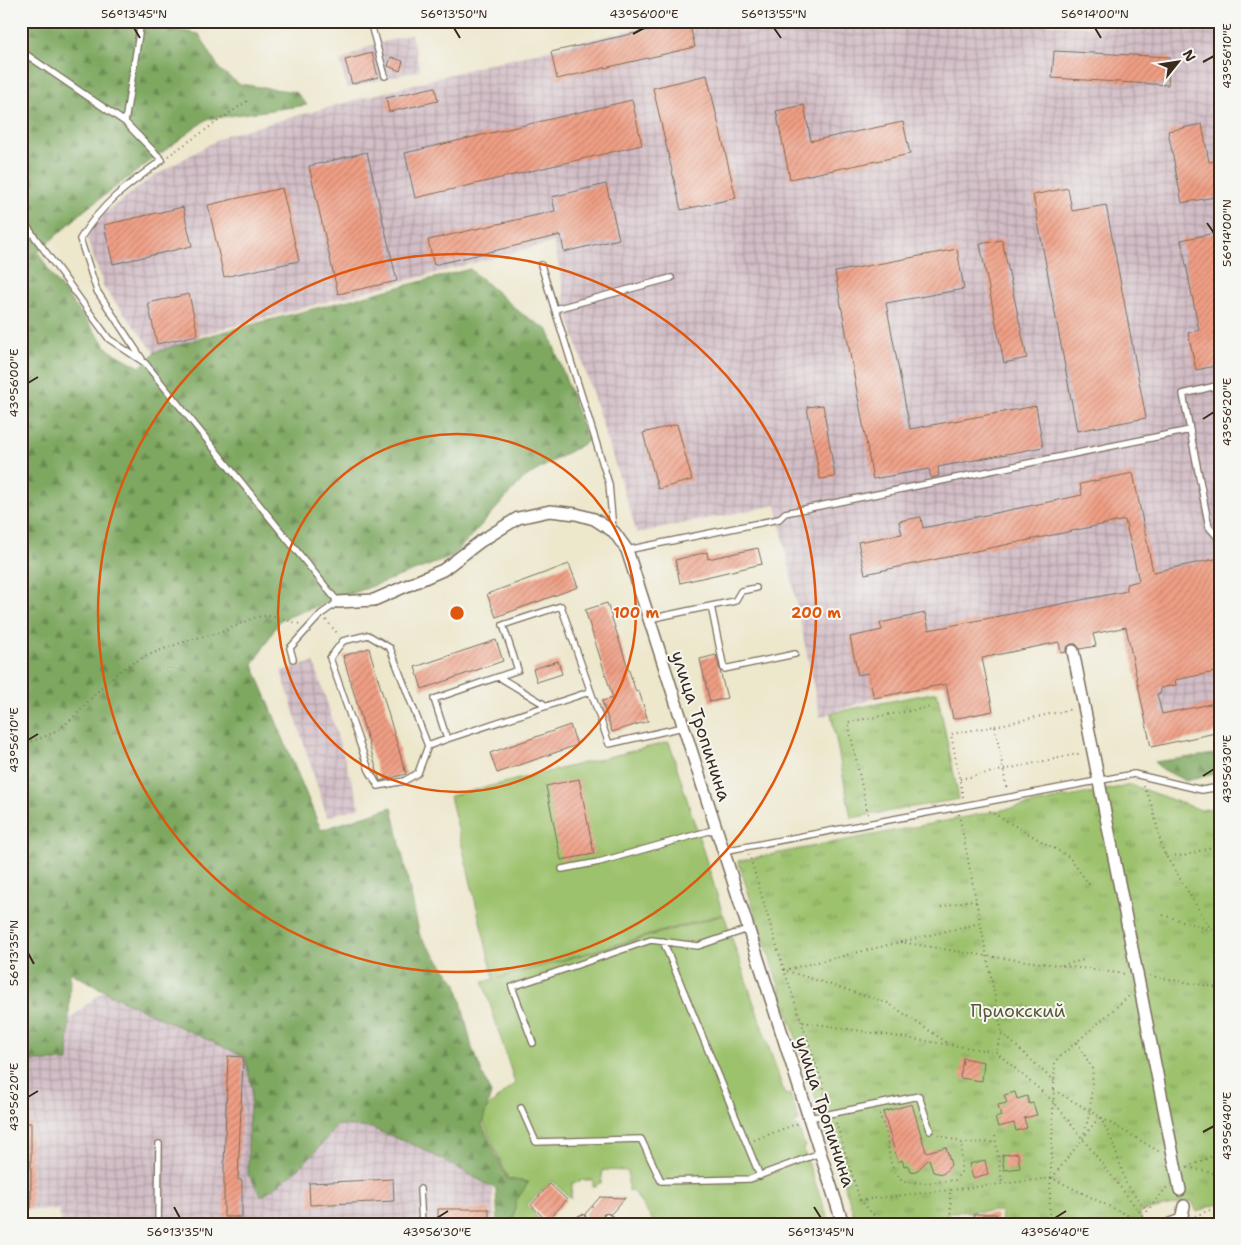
<svg xmlns="http://www.w3.org/2000/svg" width="1241" height="1245" viewBox="0 0 1241 1245" font-family="'Shantell Sans',sans-serif">
  <style>
    .industrial { fill: url(#industrial-grid) }
    .green { fill: #9dc26d; stroke: #6c7646 }
    .forest { fill: url(#forest-firs); stroke: #5c693f }
    .park { fill: url(#park-tufts); stroke: #6c7646 }
    .building { fill: url(#building-hatch) }
    .lines { fill: none; stroke-linecap: round; stroke-linejoin: round }
    .lane-casing { stroke: #796c5b; stroke-width: 8 }
    .street-casing { stroke: #796c5b; stroke-width: 14 }
    .path { stroke: #796c5b; stroke-width: 2; stroke-dasharray: 1 4; stroke-linecap: butt }
    .lane { stroke: #fff; stroke-width: 5.5 }
    .street { stroke: #fff; stroke-width: 11 }
    .ticks { fill: none; stroke: #3b2a1e; stroke-width: 2 }
    .ring { fill: none; stroke: #df570d; stroke-width: 2.5 }
    .labels { text-anchor: middle; stroke-width: 4; stroke-linejoin: round; paint-order: stroke }
    .street-label { font-size: 18px; fill: #3b2a1e; stroke: #f6f6f2 }
    .park-label { font-size: 18px; fill: #585836; stroke: #f6f6f2 }
    .centre { fill: #df570d; stroke: #f6f6f2; stroke-width: 2.5 }
    .ring-label { font-size: 15px; text-anchor: middle; font-weight: bold; fill: #df570d; stroke: #f6f6f2; stroke-width: 4; stroke-linejoin: round; paint-order: stroke }
    .neatline { fill: none; stroke: #3b2a1e; stroke-width: 2 }
    .ticks-label { font-size: 12px; text-anchor: middle; fill: #3b2a1e }
  </style>
  <defs>
    <pattern id="industrial-grid" width="8" height="8" patternUnits="userSpaceOnUse" patternTransform="scale(1.25)"><rect width="8" height="8" fill="#d2bdc6"/><path d="M0 4h8M4 0v8" fill="none" stroke="#ac9aa0"/></pattern>
    <pattern id="forest-firs" width="22" height="20" patternUnits="userSpaceOnUse" patternTransform="scale(1.25)"><rect width="22" height="20" fill="#7ea860"/><path d="M5 1l3.5 6h-7zM16 11l3.5 6h-7z" fill="#68894f"/></pattern>
    <pattern id="park-tufts" width="24" height="20" patternUnits="userSpaceOnUse" patternTransform="scale(1.25)"><rect width="24" height="20" fill="#9dc26d"/><path d="M3 7l-1-3M5 7V3M7 7l1-3M15 17l-1-3M17 17v-4M19 17l1-3" fill="none" stroke="#819e59"/></pattern>
    <pattern id="building-hatch" width="6" height="6" patternUnits="userSpaceOnUse" patternTransform="scale(1.25)"><rect width="6" height="6" fill="#f09f85"/><path d="M-1 1l2-2M0 6l6-6M5 7l2-2" fill="none" stroke="#c4826c"/></pattern>
  </defs>
  <rect width="100%" height="100%" fill="#f6f6f2"/>
  <filter id="ink" filterUnits="userSpaceOnUse"><feTurbulence type="fractalNoise" baseFrequency=".02" numOctaves="2"/><feDisplacementMap in="SourceGraphic" scale="10" xChannelSelector="R" yChannelSelector="G"/><feConvolveMatrix kernelMatrix="1 2 1 2 8 2 1 2 1" color-interpolation-filters="sRGB"/></filter>
  <filter id="wash" filterUnits="userSpaceOnUse"><feTurbulence type="fractalNoise" baseFrequency=".0096" numOctaves="4" result="noise"/><feDisplacementMap in="SourceGraphic" scale="20" xChannelSelector="R" yChannelSelector="G"/><feGaussianBlur stdDeviation="1.12" result="paint"/><feColorMatrix in="noise" values="0 0 0 0 0 0 0 0 0 0 0 0 0 0 0 0 0 1.4 0 .05"/><feComposite in="paint" operator="in"/></filter>
  <g filter="url(#wash)">
    <rect width="100%" height="100%" fill="#ede7cc"/>
    <!-- industrial -->
    <path class="industrial" d="M 669,21 L 732,21 L 733,24 L 959,21 L 1103,27 L 1220,29 L 1220,732 L 1151,747 L 1126,627 L 1094,634 L 1096,646 L 1061,653 L 1059,643 L 982,658 L 993,711 L 953,719 L 945,684 L 874,698 L 820,717 L 776,505 L 637,533 L 569,320 L 554,242 L 199,335 L 199,355 L 164,364 L 104,288 L 87,238 L 97,219 L 152,177 L 226,135 L 477,67 Z
      M 411,34 L 420,70 L 347,88 L 340,61 L 370,46 Z
      M 314,662 L 360,807 L 327,817 L 281,671 Z
      M 110,985 L 492,1183 L 494,1224 L 61,1224 L 59,1210 L 21,1210 L 21,1049 L 28,1054 Z"/>
    <!-- green -->
    <path class="green" d="M 669,742 L 723,914 L 499,978 L 724,915 L 785,1095 L 790,1094 L 799,1121 L 794,1123 L 796,1127 L 798,1127 L 805,1147 L 803,1149 L 830,1224 L 655,1224 L 632,1190 L 628,1191 L 628,1171 L 603,1170 L 601,1183 L 597,1184 L 596,1187 L 593,1187 L 593,1180 L 581,1180 L 580,1182 L 572,1183 L 571,1199 L 552,1181 L 527,1205 L 542,1223 L 500,1224 L 509,1181 L 480,1114 L 515,1083 L 483,982 L 494,979 L 450,796 Z"/>
    <!-- forest -->
    <path class="forest" d="M 21,21 L 149,21 L 153,26 L 199,34 L 220,70 L 239,84 L 296,92 L 307,105 L 207,119 L 86,209 L 38,252 L 52,276 L 109,350 L 140,367 L 155,352 L 211,335 L 470,269 L 522,314 L 548,330 L 588,441 L 524,478 L 452,557 L 280,620 L 253,665 L 321,830 L 392,807 L 420,936 L 457,984 L 472,1048 L 491,1094 L 482,1124 L 507,1179 L 529,1182 L 516,1201 L 513,1224 L 498,1224 L 496,1189 L 419,1147 L 371,1128 L 337,1125 C 315,1155 294,1175 262,1196 L 248,1174 L 248,1125 L 252,1089 L 245,1057 L 117,998 L 70,972 L 68,1061 L 21,1061 Z
      M 1215,754 L 1218,773 L 1186,781 L 1162,769 L 1154,762 Z"/>
    <!-- park -->
    <path class="park" d="M 937,692 L 959,799 L 851,818 L 831,713 Z
      M 1131,785 L 1201,810 L 1220,807 L 1220,1203 L 1197,1212 L 1192,1201 L 1140,1212 L 1141,1224 L 1002,1224 L 1001,1211 L 948,1212 L 948,1224 L 857,1224 L 738,861 Z"/>
    <g id="blocks">
      <!-- building -->
      <path class="building" d="M 689,21 L 695,47 L 557,79 L 551,52 Z
        M 1054,51 L 1170,57 L 1168,85 L 1052,78 Z
        M 372,53 L 378,77 L 352,84 L 345,60 Z
        M 391,57 L 403,61 L 400,71 L 388,66 Z
        M 707,75 L 736,198 L 681,210 L 653,88 Z
        M 435,87 L 438,101 L 389,112 L 386,98 Z
        M 632,100 L 642,145 L 415,198 L 405,153 Z
        M 804,105 L 811,141 L 903,122 L 910,154 L 790,179 L 776,111 Z
        M 1202,124 L 1209,162 L 1220,160 L 1220,196 L 1182,203 L 1168,131 Z
        M 367,152 L 397,281 L 338,294 L 309,166 Z
        M 606,184 L 619,239 L 564,252 L 561,235 L 434,265 L 428,240 L 555,211 L 552,197 Z
        M 282,188 L 299,261 L 224,277 L 208,205 Z
        M 1068,188 L 1072,211 L 1106,205 L 1146,418 L 1077,431 L 1033,195 Z
        M 183,207 L 192,246 L 113,264 L 104,225 Z
        M 1220,232 L 1220,365 L 1196,370 L 1188,333 L 1199,330 L 1181,240 Z
        M 1002,240 L 1027,358 L 1004,363 L 980,244 Z
        M 957,249 L 964,289 L 886,303 L 910,429 L 1036,406 L 1043,447 L 938,467 L 939,476 L 931,478 L 929,469 L 873,479 L 835,272 Z
        M 189,294 L 198,335 L 157,344 L 148,303 Z
        M 823,405 L 835,477 L 820,479 L 807,407 Z
        M 677,424 L 692,480 L 658,489 L 643,433 Z
        M 1133,473 L 1153,572 L 1220,558 L 1220,671 L 1175,680 L 1176,685 L 1160,688 L 1161,693 L 1157,694 L 1162,714 L 1220,702 L 1220,732 L 1151,747 L 1126,627 L 1093,634 L 1096,646 L 1080,649 L 1076,644 L 1071,644 L 1066,648 L 1066,652 L 1061,653 L 1059,642 L 982,658 L 993,711 L 953,719 L 946,684 L 874,698 L 868,673 L 858,675 L 850,637 L 882,630 L 880,623 L 925,613 L 929,630 L 1127,591 L 1126,584 L 1139,581 L 1125,520 L 865,574 L 858,542 L 902,534 L 899,521 L 921,517 L 923,528 L 1082,495 L 1080,484 Z
        M 758,548 L 762,564 L 680,583 L 675,560 L 707,552 L 708,559 Z
        M 569,564 L 578,587 L 496,617 L 487,594 Z
        M 607,603 L 636,692 L 639,691 L 648,721 L 612,732 L 602,701 L 613,698 L 585,610 Z
        M 496,640 L 503,661 L 422,689 L 415,667 Z
        M 369,648 L 406,774 L 380,781 L 343,656 Z
        M 716,655 L 727,698 L 710,702 L 700,659 Z
        M 558,661 L 562,674 L 537,682 L 533,669 Z
        M 570,725 L 577,745 L 497,773 L 490,753 Z
        M 579,779 L 594,854 L 561,860 L 546,786 Z
        M 228,1056 L 243,1057 L 238,1180 L 242,1180 L 242,1217 L 224,1217 L 224,1165 Z
        M 963,1058 L 984,1062 L 982,1081 L 960,1078 Z
        M 1015,1092 L 1017,1099 L 1027,1096 L 1029,1104 L 1033,1103 L 1037,1115 L 1024,1118 L 1027,1128 L 1016,1131 L 1014,1123 L 998,1127 L 995,1118 L 1001,1116 L 998,1105 L 1007,1103 L 1004,1095 Z
        M 912,1104 L 926,1152 L 946,1147 L 951,1165 L 943,1174 L 933,1172 L 929,1159 L 918,1170 L 912,1172 L 907,1165 L 904,1166 L 902,1160 L 898,1162 L 883,1112 Z
        M 21,1123 L 31,1123 L 31,1208 L 21,1207 Z
        M 1018,1153 L 1020,1168 L 1004,1170 L 1002,1155 Z
        M 985,1160 L 988,1174 L 973,1178 L 969,1164 Z
        M 393,1179 L 394,1201 L 310,1205 L 309,1183 Z
        M 550,1184 L 567,1200 L 547,1221 L 531,1205 Z
        M 600,1197 L 625,1198 L 611,1214 L 603,1214 L 604,1221 L 601,1224 L 582,1224 L 586,1220 L 585,1214 Z
        M 438,1209 L 489,1209 L 489,1224 L 438,1224 Z
        M 974,1214 L 996,1214 L 997,1224 L 974,1224 Z"/>
    </g>
  </g>
  <g filter="url(#ink)">
    <use href="#blocks" fill-opacity="0" stroke="#796c5b" stroke-width="1"/>
    <g class="lines">
      <defs>
        <path id="lane" d="M 141,21 L 125,122 L 162,160 C 129,184 102,203 80,239 L 97,291 L 142,359
          M 370,21 L 385,76
          M 430,21 L 455,21
          M 21,51 L 125,122
          M 21,218 L 109,339 L 145,363 L 338,602 L 321,614 L 290,648 L 293,659
          M 541,265 L 609,484 L 613,530
          M 555,309 L 671,278
          M 1190,430 L 1209,527 L 1220,540
          M 627,550 L 779,519 L 785,513 L 1190,430 L 1183,394 L 1220,385
          M 711,606 L 735,601 L 741,591 L 756,588
          M 649,619 L 711,606 L 724,669 L 795,654
          M 499,677 L 547,706
          M 589,692 L 447,739 L 434,699 L 518,670 L 503,625 L 561,606 L 609,744 L 683,727
          M 428,746 L 418,773 L 404,781 L 378,786 L 369,770 L 330,658 L 343,641 L 368,635 L 390,648 L 428,746 L 447,739
          M 723,851 L 1134,774 L 1202,790 L 1220,787
          M 562,869 L 599,862 L 716,829
          M 663,941 L 760,1176
          M 533,1043 L 512,987 L 651,940 L 698,946 L 748,929
          M 521,1108 L 536,1142 L 641,1139 L 661,1181 L 750,1179 L 820,1153
          M 809,1118 L 919,1096 L 930,1130
          M 420,1189 L 422,1224
          M 607,1217 L 618,1224
          M 158,1224 L 159,1144
          M 572,1224 L 582,1218"/>
        <path id="street" d="M 338,602 L 374,600 L 443,570 L 481,541 L 518,518 L 550,511 L 576,514 L 594,519 L 614,532 L 627,550 L 843,1224
          M 1073,651 L 1180,1190
          M 1170,1224 L 1181,1220 L 1184,1206"/>
      </defs>
      <!-- lane casing -->
      <use href="#lane" class="lane-casing"/>
      <!-- street casing -->
      <use href="#street" class="street-casing"/>
      <!-- path -->
      <path class="path" d="M 168,156 L 250,99
        M 326,620 L 337,633
        M 995,726 L 1073,709
        M 21,743 C 74,735 82,699 120,671 C 140,657 167,647 190,640 C 202,636 215,635 227,630 C 239,625 249,618 262,616 C 273,615 289,621 300,624
        M 960,779 L 1082,753
        M 1144,786 L 1152,806 L 1163,851 L 1209,926 L 1220,933
        M 963,797 L 951,734 L 995,726 L 1007,790
        M 989,811 L 1069,857 L 1091,887
        M 868,814 L 848,722 L 931,707
        M 959,814 L 1002,1033 L 996,1052
        M 749,854 L 784,970 L 830,1106
        M 1165,855 L 1184,856 L 1212,847 L 1220,847
        M 941,907 L 969,900 L 976,902
        M 1163,915 L 1217,932
        M 900,942 L 987,956 L 1126,974
        M 1062,965 L 1084,960 L 1083,958
        M 784,970 L 980,923
        M 787,971 L 888,1003 L 949,1044
        M 1150,976 L 1220,988
        M 803,1022 L 996,1052 L 1054,1102 L 1149,1224
        M 1002,1033 L 1055,1082
        M 1077,1042 L 1093,1070 L 1090,1111 L 1084,1135
        M 1054,1090 L 1160,1152
        M 879,1114 C 882,1121 886,1129 887,1137 C 890,1159 888,1164 903,1182 L 925,1183 L 955,1180 L 961,1172 L 962,1143
        M 836,1123 L 860,1200 L 882,1224
        M 938,1134 L 962,1143 L 996,1142
        M 995,1136 L 1002,1183
        M 754,1140 L 799,1123
        M 1187,1167 L 1220,1153
        M 1188,1167 L 1220,1175
        M 1052,1178 L 1100,1116 L 1113,1143 L 1126,1183 L 1147,1211 L 1167,1187
        M 860,1200 L 950,1190
        M 1195,1216 L 1220,1206
        M 951,1224 L 950,1190 L 1052,1178 L 1145,1224
        M 1049,1224 L 1055,1061 L 1129,996"/>
      <!-- lane -->
      <use href="#lane" class="lane"/>
      <!-- street -->
      <use href="#street" class="street"/>
    </g>
  </g>
  <!-- ticks -->
  <path class="ticks" d="M 134,28 L 140,38M 454,28 L 460,38M 774,28 L 781,38M 1095,28 L 1101,38M 633,34 L 644,28M 1203,62 L 1214,56M 1207,223 L 1214,233M 28,383 L 38,377M 1203,419 L 1214,412M 28,740 L 38,734M 1203,776 L 1214,769M 28,953 L 34,964M 28,1097 L 38,1091M 1203,1132 L 1214,1126M 174,1207 L 180,1218M 814,1207 L 821,1218M 437,1218 L 448,1211M 1055,1218 L 1066,1211"/>
  <!-- distance rings -->
  <g class="ring">
    <circle cx="457" cy="613" r="179"/>
    <circle cx="457" cy="613" r="359"/>
  </g>
  <g class="labels">
    <!-- street labels -->
    <g class="street-label">
      <text transform="translate(701 726) rotate(72)" y="6">улица Тропинина</text>
      <text transform="translate(825 1112) rotate(72)" y="6">улица Тропинина</text>
    </g>
    <!-- park labels -->
    <g class="park-label">
      <text x="1018" y="1017">Приокский</text>
    </g>
  </g>
  <circle cx="457" cy="613" r="8" class="centre"/>
  <g class="ring-label">
    <text x="636" y="618">100 m</text>
    <text x="816" y="618">200 m</text>
  </g>
  <!-- margin -->
  <rect width="1241" height="1245" fill="none" stroke="#f6f6f2" stroke-width="55"/>
  <!-- north arrow -->
  <g transform="translate(1178 62) rotate(60)" stroke="#f6f6f2" stroke-width="4" paint-order="stroke">
  <path d="M0-4L9 19L0 12L-9 19Z" fill="#3b2a1e"/>
  <text y="-8" font-size="14" font-weight="bold" text-anchor="middle" fill="#3b2a1e">N</text>
  </g>
  <rect x="28" y="28" width="1186" height="1190" class="neatline"/>
  <g class="ticks-label">
    <text x="134" y="18">56°13'45"N</text>
    <text x="454" y="18">56°13'50"N</text>
    <text x="644" y="18">43°56'00"E</text>
    <text x="774" y="18">56°13'55"N</text>
    <text x="1095" y="18">56°14'00"N</text>
    <text transform="translate(1227 56) rotate(-90)" y="4">43°56'10"E</text>
    <text transform="translate(1227 233) rotate(-90)" y="4">56°14'00"N</text>
    <text transform="translate(14 383) rotate(-90)" y="4">43°56'00"E</text>
    <text transform="translate(1227 412) rotate(-90)" y="4">43°56'20"E</text>
    <text transform="translate(14 740) rotate(-90)" y="4">43°56'10"E</text>
    <text transform="translate(1227 769) rotate(-90)" y="4">43°56'30"E</text>
    <text transform="translate(14 953) rotate(-90)" y="4">56°13'35"N</text>
    <text transform="translate(14 1097) rotate(-90)" y="4">43°56'20"E</text>
    <text transform="translate(1227 1126) rotate(-90)" y="4">43°56'40"E</text>
    <text x="180" y="1236">56°13'35"N</text>
    <text x="437" y="1236">43°56'30"E</text>
    <text x="821" y="1236">56°13'45"N</text>
    <text x="1055" y="1236">43°56'40"E</text>
  </g>
</svg>
